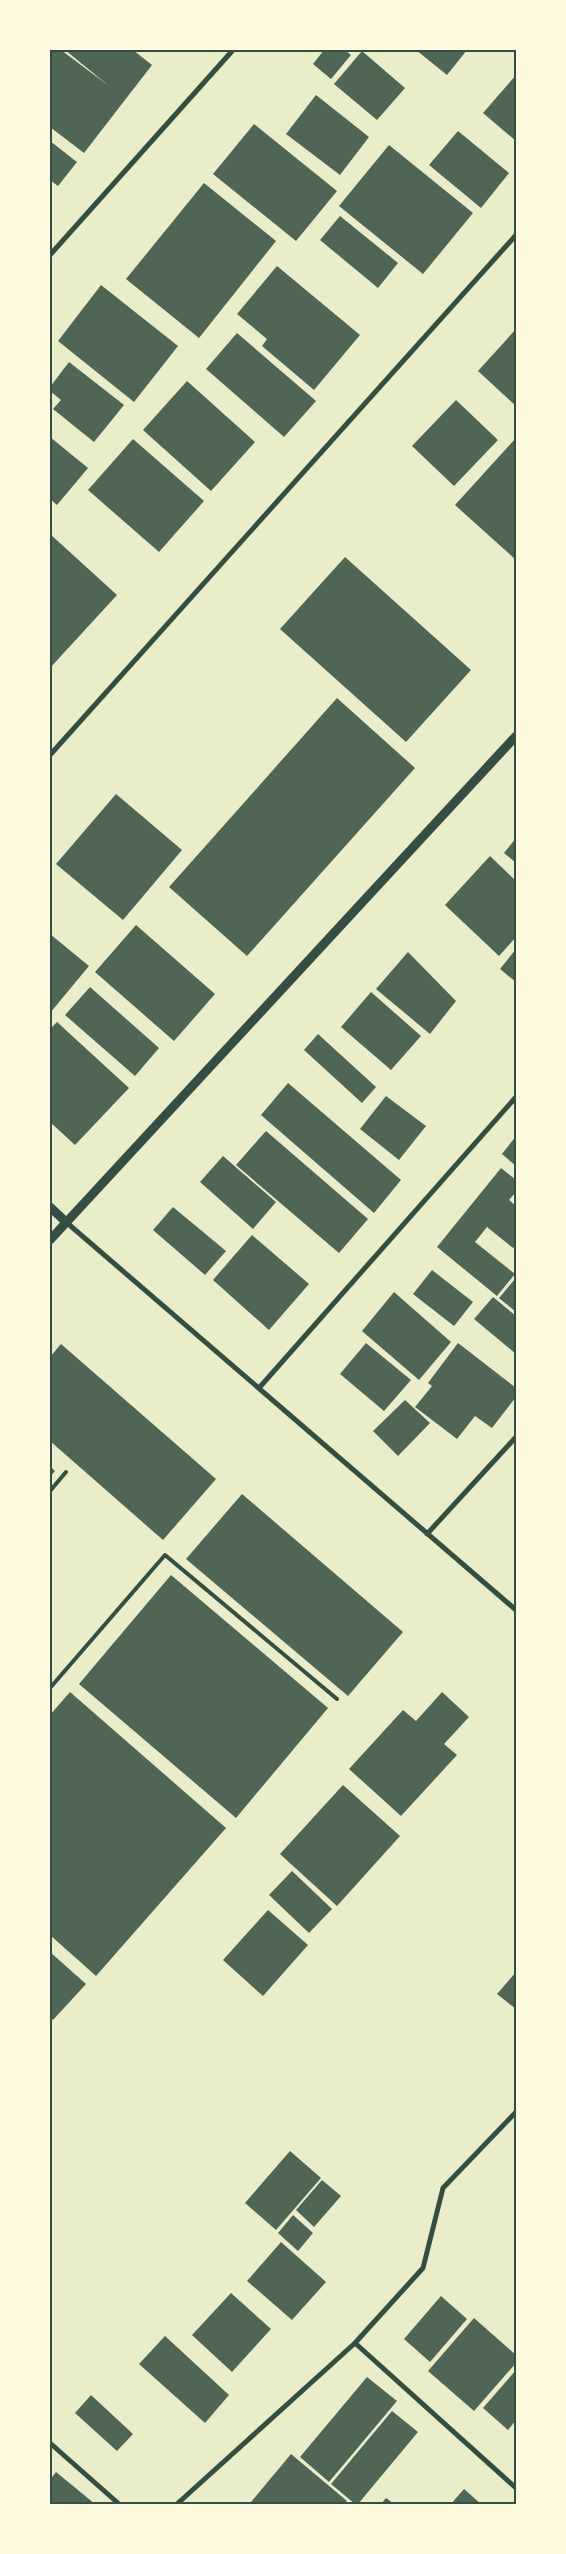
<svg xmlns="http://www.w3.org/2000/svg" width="566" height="2554" viewBox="0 0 566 2554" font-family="Lora,serif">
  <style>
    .building { fill: #4f6655 }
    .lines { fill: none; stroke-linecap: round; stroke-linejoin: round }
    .service { stroke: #344e41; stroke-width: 4 }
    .minor { stroke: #344e41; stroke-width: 5 }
    .tertiary { stroke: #344e41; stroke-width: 9 }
    .neatline { fill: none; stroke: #344e41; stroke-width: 2 }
  </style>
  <rect width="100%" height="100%" fill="#e9edc9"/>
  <!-- building -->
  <path class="building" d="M 50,50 L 61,50 L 109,86 L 65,50 L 133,50 L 152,65 L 84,153 L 50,127 Z
    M 324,50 L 345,50 L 351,55 L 331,79 L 313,64 Z
    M 416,50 L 467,50 L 447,75 Z
    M 362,51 L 405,88 L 377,120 L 334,84 Z
    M 516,75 L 516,141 L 483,113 Z
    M 316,95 L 369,137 L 340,175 L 286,134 Z
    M 254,124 L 337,191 L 296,241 L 213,174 Z
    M 458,131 L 509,173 L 481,208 L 429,165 Z
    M 50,141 L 77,162 L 58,186 L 50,180 Z
    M 389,145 L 473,213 L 423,274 L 339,206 Z
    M 204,183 L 276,241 L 199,338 L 126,279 Z
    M 340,216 L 398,263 L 378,288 L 320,240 Z
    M 277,266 L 360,335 L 314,390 L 262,346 L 267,339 L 237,314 Z
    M 101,285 L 178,346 L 134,402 L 58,341 Z
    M 516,329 L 516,406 L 478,371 Z
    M 237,333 L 316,401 L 284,437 L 206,369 Z
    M 69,362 L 124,405 L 94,442 L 53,409 L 61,400 L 50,391 L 50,387 Z
    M 187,381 L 255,442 L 211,491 L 143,430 Z
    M 456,400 L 498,440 L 454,486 L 412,446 Z
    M 50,437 L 88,468 L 57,505 L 50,499 Z
    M 516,438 L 516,560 L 455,505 Z
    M 133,439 L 204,501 L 159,552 L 88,490 Z
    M 50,534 L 117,595 L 50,668 Z
    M 345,557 L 471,670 L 406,742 L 280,629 Z
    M 337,698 L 415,768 L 247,956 L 169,887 Z
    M 116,794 L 182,850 L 123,920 L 56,864 Z
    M 516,838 L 516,863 L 504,853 Z
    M 490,856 L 516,881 L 516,937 L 499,956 L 445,905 Z
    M 136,925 L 215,994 L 174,1041 L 95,972 Z
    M 50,934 L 89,966 L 50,1013 Z
    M 516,949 L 516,982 L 500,969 Z
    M 408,952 L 456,1001 L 430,1034 L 376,989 Z
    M 90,987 L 159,1048 L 135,1076 L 65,1015 Z
    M 371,992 L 421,1036 L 391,1070 L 341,1027 Z
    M 57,1022 L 129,1088 L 75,1145 L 50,1122 L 50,1029 Z
    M 318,1034 L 376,1087 L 362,1103 L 304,1050 Z
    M 288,1083 L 401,1180 L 374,1213 L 261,1115 Z
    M 386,1096 L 426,1126 L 399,1160 L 360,1129 Z
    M 266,1131 L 368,1219 L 339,1253 L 236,1165 Z
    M 516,1136 L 516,1166 L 502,1154 Z
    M 223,1156 L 276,1202 L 253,1229 L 200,1182 Z
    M 501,1168 L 516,1180 L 516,1192 L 509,1200 L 516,1206 L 516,1245 L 513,1248 L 487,1227 L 475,1242 L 515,1274 L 497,1296 L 437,1247 Z
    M 173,1207 L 226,1251 L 205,1275 L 153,1230 Z
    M 252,1235 L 309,1284 L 269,1330 L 213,1280 Z
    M 432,1270 L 473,1302 L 454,1326 L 413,1294 Z
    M 515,1279 L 516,1280 L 516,1312 L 499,1298 Z
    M 394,1292 L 451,1342 L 419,1380 L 362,1331 Z
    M 493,1297 L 516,1316 L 516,1354 L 474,1319 Z
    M 366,1343 L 411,1380 L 384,1411 L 340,1374 Z
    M 458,1343 L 516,1388 L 516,1397 L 492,1428 L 475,1416 L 457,1439 L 415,1407 L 432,1386 L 428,1383 Z
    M 61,1344 L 216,1479 L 163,1540 L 50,1441 L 50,1357 Z
    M 405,1400 L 430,1423 L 398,1456 L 373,1431 Z
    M 50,1466 L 55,1471 L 50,1477 Z
    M 242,1494 L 403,1632 L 348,1696 L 186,1559 Z
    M 171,1575 L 328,1708 L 236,1818 L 79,1684 Z
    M 70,1692 L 226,1828 L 96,1976 L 50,1935 L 50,1715 Z
    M 442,1692 L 469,1717 L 444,1744 L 457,1755 L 401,1816 L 349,1769 L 403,1710 L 416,1721 Z
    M 343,1785 L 400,1836 L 337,1906 L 280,1854 Z
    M 292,1871 L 332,1909 L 309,1933 L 269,1895 Z
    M 268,1910 L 308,1945 L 263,1996 L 223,1960 Z
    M 50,1952 L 86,1984 L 53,2020 L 50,2017 Z
    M 516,1972 L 516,2009 L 497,1994 Z
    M 290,2151 L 321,2178 L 276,2230 L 245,2203 Z
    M 322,2180 L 341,2196 L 314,2227 L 296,2210 Z
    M 293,2215 L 313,2233 L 298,2251 L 278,2233 Z
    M 281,2242 L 326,2282 L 292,2320 L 247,2281 Z
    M 231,2293 L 271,2329 L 232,2372 L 192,2335 Z
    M 441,2296 L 467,2319 L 430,2362 L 404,2339 Z
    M 474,2318 L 516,2355 L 516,2363 L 474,2411 L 428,2371 Z
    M 165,2336 L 229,2395 L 205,2423 L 139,2364 Z
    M 516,2370 L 516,2420 L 508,2430 L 483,2408 Z
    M 367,2377 L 397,2401 L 329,2482 L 300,2457 Z
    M 91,2395 L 133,2434 L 117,2451 L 75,2413 Z
    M 392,2411 L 418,2432 L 358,2504 L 355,2504 L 331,2484 Z
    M 291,2454 L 347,2501 L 344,2504 L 251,2502 Z
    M 56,2472 L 95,2504 L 50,2504 L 50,2480 Z
    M 464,2489 L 481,2504 L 451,2504 Z
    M 386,2498 L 394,2504 L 381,2504 Z"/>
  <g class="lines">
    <!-- service -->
    <path class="service" d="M 50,1491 L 66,1472
      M 50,1688 L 165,1555 L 337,1699"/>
    <!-- minor -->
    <path class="minor" d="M 50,255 L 233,50
      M 50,755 L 516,235
      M 66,1222 L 516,1610
      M 259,1388 L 516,1097
      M 427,1534 L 516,1437
      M 355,2343 L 516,2488
      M 50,2443 L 119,2504
      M 177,2504 L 355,2343 L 423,2268 L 443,2188 L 516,2112"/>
    <!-- tertiary -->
    <path class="tertiary" d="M 50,1207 L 66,1222
      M 50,1240 L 516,736"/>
  </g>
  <!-- border -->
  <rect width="566" height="2554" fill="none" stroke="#fefae0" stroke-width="102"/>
  <rect x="51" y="51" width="464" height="2452" class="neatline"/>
</svg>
